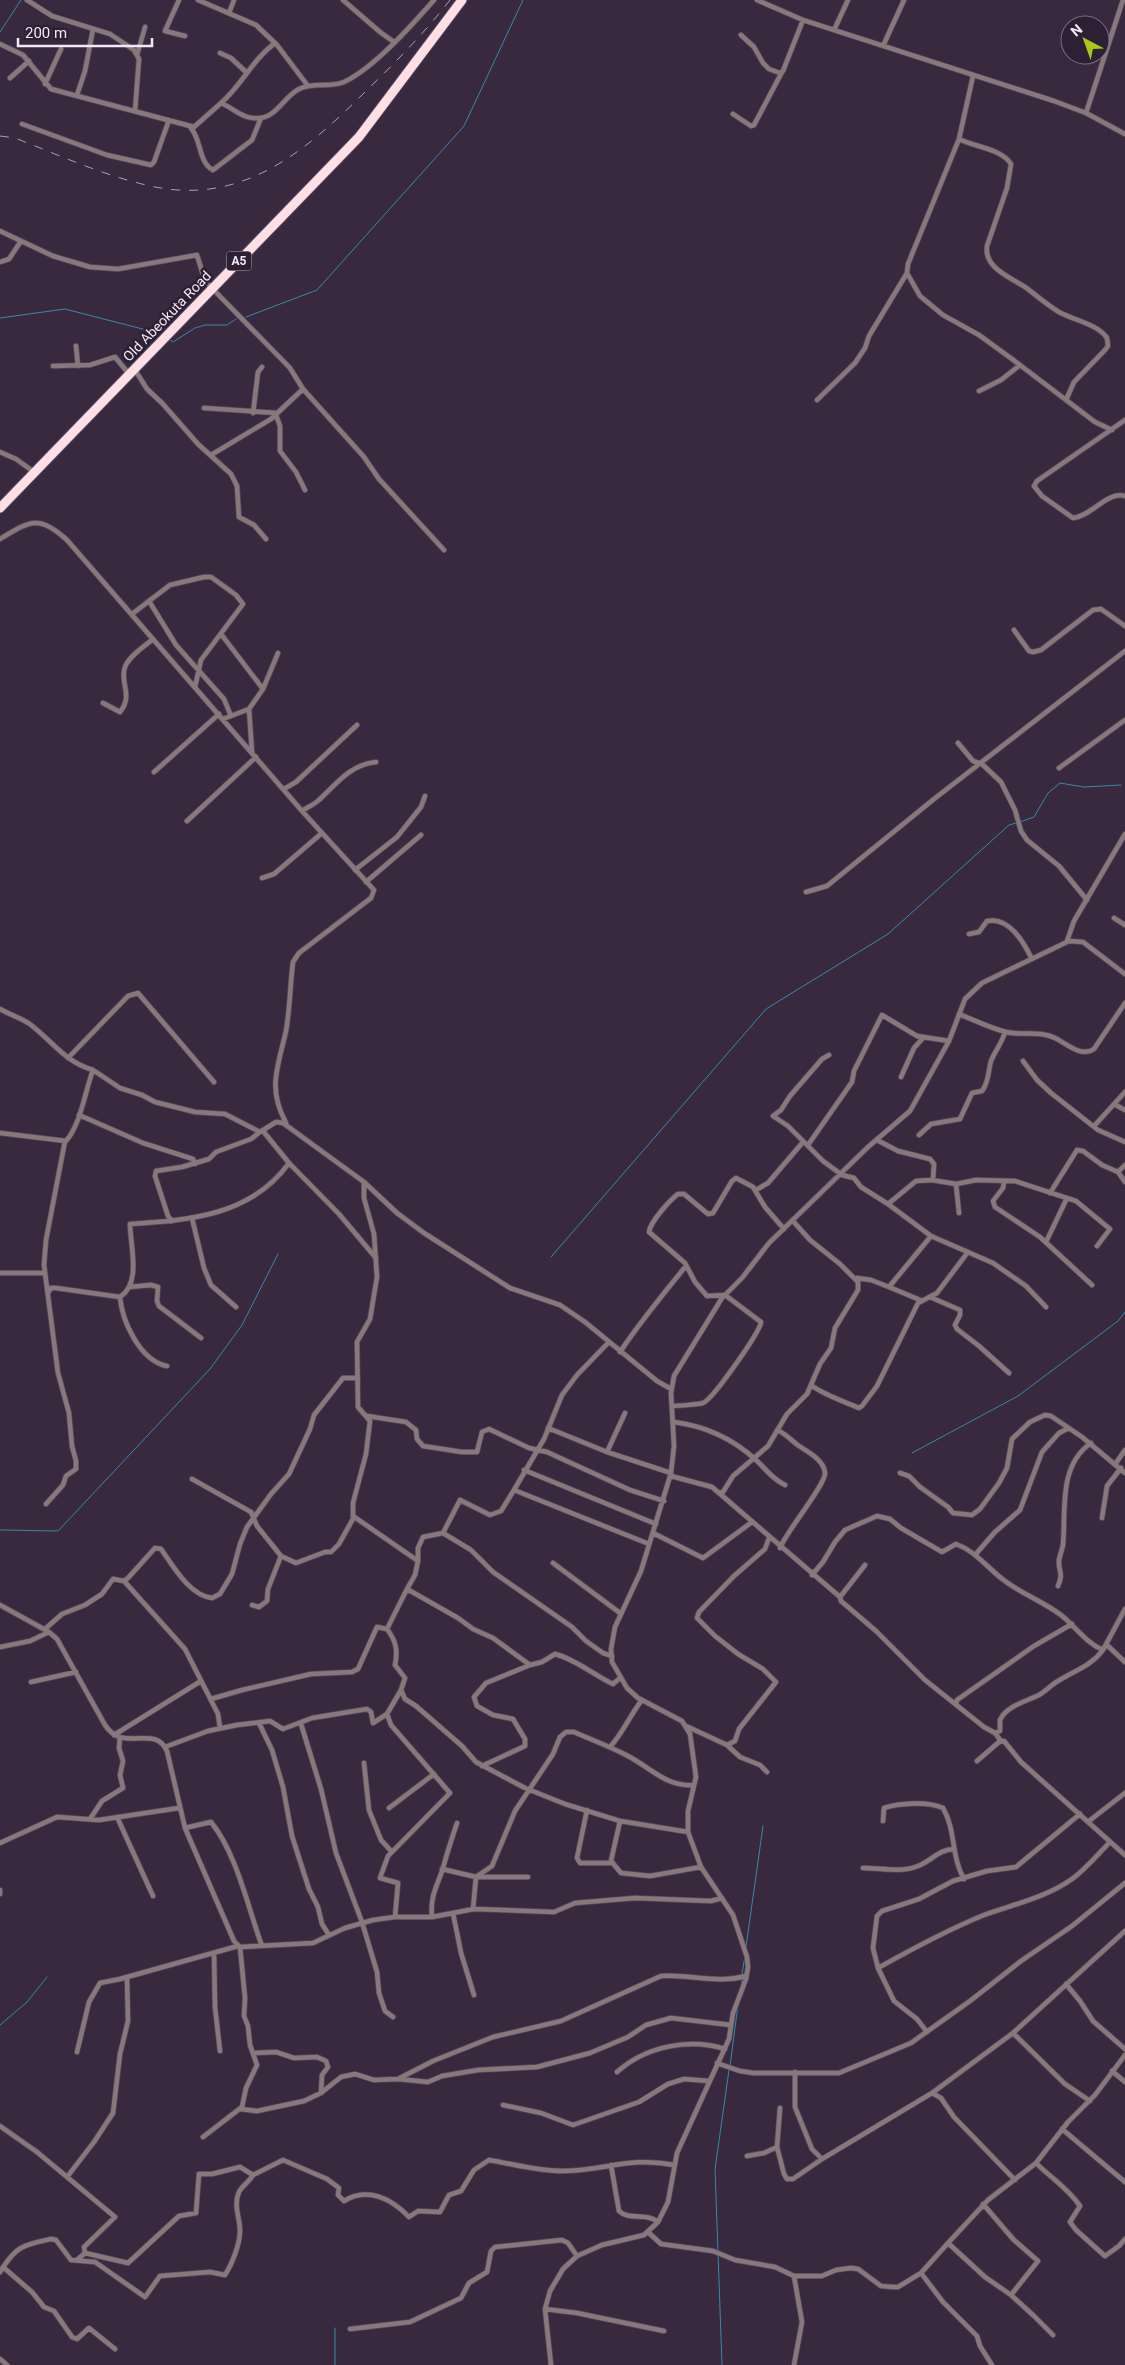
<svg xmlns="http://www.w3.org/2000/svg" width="1125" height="2365" viewBox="0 0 1125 2365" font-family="Roboto,sans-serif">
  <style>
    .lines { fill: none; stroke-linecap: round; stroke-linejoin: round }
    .stream { stroke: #348aa9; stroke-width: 1 }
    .street-casing { stroke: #56485c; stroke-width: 6 }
    .highway-casing { stroke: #56485c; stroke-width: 11 }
    .street { stroke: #87787b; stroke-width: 4.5 }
    .highway { stroke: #fddfe5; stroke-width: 9 }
    .rail { stroke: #ab9fb1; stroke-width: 1; stroke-dasharray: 9 9; stroke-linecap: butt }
    .labels { text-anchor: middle; stroke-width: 5; stroke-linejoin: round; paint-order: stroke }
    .shield { fill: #2d1f34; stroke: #b7acbc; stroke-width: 1 }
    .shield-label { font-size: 12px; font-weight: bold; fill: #f2e8f7 }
    .street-label { font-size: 14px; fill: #f2e8f7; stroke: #2d1f34 }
  </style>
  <rect width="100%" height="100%" fill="#38293f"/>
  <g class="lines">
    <!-- stream -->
    <path class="stream" d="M 0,32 L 21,0
      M 246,317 L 317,290 L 464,126 L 523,0
      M 0,318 L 65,309 L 158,333
      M 169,339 L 173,342 L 195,328 L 205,325 L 227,325 L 236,319
      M 1020,822 L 1034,817 L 1048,793 L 1060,783 L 1084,787 L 1121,785
      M 551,1257 L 766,1009 L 888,934 L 1009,825 L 1016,823
      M 912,1453 L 1018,1396 L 1118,1321 L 1125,1312
      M 0,1530 L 58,1531 L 210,1369 L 242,1325 L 278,1254
      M 746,1947 L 763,1826
      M 742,1974 L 745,1956
      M 741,1987 L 742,1978
      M 0,2025 L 27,2002 L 47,1977
      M 730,2066 L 738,2005
      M 335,2328 L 335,2365
      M 722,2365 L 715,2169 L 729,2070"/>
    <defs>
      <path id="street" d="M 27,0 L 52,16 L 110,34 L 134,50 L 139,59 L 135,111
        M 179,0 L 165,31 L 185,36
        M 198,0 L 256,25 L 277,45 L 308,86
        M 343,0 L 380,32 L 394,42
        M 757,0 L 803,20 L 1054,101 L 1086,113 L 1125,134
        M 229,13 L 234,0
        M 834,30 L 848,0
        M 741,35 L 754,47 L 763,63 L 769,69 L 780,73 L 783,71 L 803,20
        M 0,44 L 23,55 L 51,89 L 194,127 L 221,103 C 235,109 243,120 260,118 C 276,117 285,96 299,89 C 313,82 330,88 344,82 C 374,68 412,25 434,0
        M 883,46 L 904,0
        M 220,53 L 231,58 L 246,72
        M 137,55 L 145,27
        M 973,76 L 959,139 L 908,264 L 907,273 L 920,296 L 943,315 L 979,335 L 1012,359 L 1095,422 L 1112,430
        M 10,78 L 29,61
        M 45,84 L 61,49
        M 77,95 L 85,71 L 93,29
        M 221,103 C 242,85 252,60 275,43
        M 1086,113 L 1123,0
        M 733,114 L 751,126 L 754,125 L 782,72
        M 22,124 L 107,155 L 151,165 L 154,162 L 169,120
        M 191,128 C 202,141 198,162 213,170 L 252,140 L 261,118
        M 959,139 C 975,147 1002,149 1011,164 L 1007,188 L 987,246 C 984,268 1010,277 1025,287 C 1036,295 1047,305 1059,312 C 1073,320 1098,324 1107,338 L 1108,346 L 1105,350 L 1074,382 L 1066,400
        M 0,231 L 53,256 L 90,267 L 118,269 L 197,255 L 205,281 L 290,368 L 303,389 L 364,457 L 379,479 L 444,550
        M 0,262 L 9,259 L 21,241
        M 76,346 L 78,366
        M 53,366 L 90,365 L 115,357 L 129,374
        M 135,370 L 147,389 L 162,403 L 198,444 L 231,474 L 237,486 L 239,517 L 254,525 L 266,539
        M 979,391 L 1001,380 L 1020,365
        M 817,400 L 855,363 L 865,348 L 869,336 L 907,273
        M 204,408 L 277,413
        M 253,413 L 258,372 L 262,367
        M 276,415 L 280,426 L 280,451 L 296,472 L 305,490
        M 1125,420 L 1037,481 L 1034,486 L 1042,496 L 1073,518 C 1092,516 1107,491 1125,496
        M 0,452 L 16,459 L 34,472
        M 211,455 L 271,419 L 303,389
        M 0,539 C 30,521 39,514 67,540 L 302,811 L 374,890 L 371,898 L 299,953 L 293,962 C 290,985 290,1009 286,1031 C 278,1067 267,1088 286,1123
        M 149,601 L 176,645 L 224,699 L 231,716
        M 132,614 L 170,585 L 204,577 L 211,577 L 236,595 L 243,604 L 201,660 L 195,687
        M 1014,630 L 1029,651 L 1033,652 L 1041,650 L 1093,610 L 1101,609 L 1125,626
        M 221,634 L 263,689
        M 103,703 L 120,712 C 134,695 119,682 125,667 C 129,656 145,646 153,639
        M 249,709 L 252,752
        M 223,719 L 249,709 L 263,689 L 278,653
        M 958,743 L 973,761 L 982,764 L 1001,782 L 1015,810 L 1021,831 L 1027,840 L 1059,866 L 1087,900
        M 1059,768 L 1125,720
        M 154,772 L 219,714
        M 284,789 L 296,782 L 357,725
        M 302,811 C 307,807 314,805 319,800 C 336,784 351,764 376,762
        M 187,821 L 256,757
        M 355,870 L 397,837 L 421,807 L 425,796
        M 262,878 L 274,874 L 322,833
        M 366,882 L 421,835
        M 806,892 L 827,886 L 934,799 L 1125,651
        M 1114,918 L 1125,925
        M 969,934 L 979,932 L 987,921 C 1009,916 1024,943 1032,959
        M 1067,941 L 1074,921 L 1125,834
        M 0,1009 C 10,1015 22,1018 31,1025 C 53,1042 65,1062 93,1070
        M 959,1014 C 974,1020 990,1028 1006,1032 C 1022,1036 1039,1030 1055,1038 C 1066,1043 1081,1058 1094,1049 L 1125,1003
        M 829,1055 L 822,1059 L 790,1096 L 781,1110 L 773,1116 L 788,1126 L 823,1161 L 842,1175 L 854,1178 L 861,1187 L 888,1204 L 931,1236 L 993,1263 L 1026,1286 L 1046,1307
        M 68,1058 L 128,996 L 138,993 L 214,1082
        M 1023,1061 L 1037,1080 L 1051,1093 L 1098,1130 L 1125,1142
        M 901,1077 L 914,1048 L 923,1038
        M 1114,1104 L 1125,1110
        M 79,1115 L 143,1143 L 193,1159 L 195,1164
        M 1095,1125 L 1125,1092
        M 0,1133 L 66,1141 C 81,1124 85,1091 93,1070 L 120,1088 L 142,1095 L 155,1102 L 195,1112 L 225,1114 L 260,1132 L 276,1122 L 283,1123 L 364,1182 L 397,1213 L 424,1233 L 510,1288 L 560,1305 L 585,1322 L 657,1381 L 671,1389
        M 919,1135 L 931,1124 L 960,1119 L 972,1093 L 982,1091 C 989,1082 988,1072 991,1061 C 995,1051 1002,1043 1005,1032
        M 877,1140 L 898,1151 L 930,1159 L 934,1164 L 933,1180
        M 808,1145 L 852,1082 L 854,1071 L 882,1015 L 917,1036 L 949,1041
        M 289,1163 L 339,1214 L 376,1258
        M 1118,1172 L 1125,1165
        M 1004,1181 L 1003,1188 L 993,1201 L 995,1207 L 1040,1237 L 1092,1285
        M 364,1182 L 364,1198 L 374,1234 L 377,1277 L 370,1319 L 357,1342 L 358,1407 L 370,1421 L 366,1454 L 353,1503 L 353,1516 L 418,1561 L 415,1575 L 407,1589 L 458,1618 L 473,1629 L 493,1638 L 530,1665 L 542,1662 L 555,1654 C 575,1659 594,1675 613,1684 L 620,1678
        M 956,1184 L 959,1213
        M 756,1190 L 768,1183 L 803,1142
        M 1050,1193 L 1077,1150 L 1083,1151 L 1102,1165 L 1118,1172 L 1125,1182
        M 888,1204 L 916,1181 L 932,1180 L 956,1184 L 976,1180 L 1015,1181 L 1076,1201 L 1110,1229 L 1097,1246
        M 192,1218 L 204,1268 L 211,1285 L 236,1307
        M 172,1221 L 168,1216 L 155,1176 L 156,1171 L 182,1167 L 209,1159 L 216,1152 L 251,1139 L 260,1132
        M 1046,1242 L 1067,1198
        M 0,1273 L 45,1273
        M 857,1278 L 871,1280 L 889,1287
        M 129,1287 L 151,1285 L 158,1287 L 157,1301 L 159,1306 L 201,1338
        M 48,1293 L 51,1288 L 56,1288 L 120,1297 C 142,1283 130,1245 130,1224 C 189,1220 251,1216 289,1163 L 263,1131
        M 120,1297 C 122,1321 140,1361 167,1366
        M 930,1297 L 960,1310 L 960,1315 L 955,1325 L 957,1329 L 979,1346 L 1009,1373
        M 920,1300 L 889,1287 L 931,1236
        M 608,1343 L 577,1375 L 562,1395 L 544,1439 L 514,1490 L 649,1544
        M 620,1352 C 640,1322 663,1294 686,1266
        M 811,1385 C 822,1394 845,1402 859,1408 L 862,1406 L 877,1386 L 918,1303 L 937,1293 L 968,1252
        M 673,1406 C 677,1406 701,1404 703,1403 C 713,1399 760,1332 761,1322 L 725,1295 L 707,1296 L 695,1282 L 685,1263 L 649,1232 C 650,1222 670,1200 678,1194 L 684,1194 L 708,1214 L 713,1213 L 732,1181 L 736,1178 L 753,1187 L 765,1207 L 784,1229
        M 367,1416 L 406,1422 L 416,1430 L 417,1439 L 423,1446 L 462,1452 L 477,1452 L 482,1432 L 489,1429 L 529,1448 L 547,1452 L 630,1490 L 664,1501
        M 674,1422 C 705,1426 732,1438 756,1460 C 766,1469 772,1479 785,1485
        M 548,1428 L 607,1452 L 671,1473
        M 777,1430 C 785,1433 792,1441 799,1446 C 808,1452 824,1460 825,1473 C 826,1484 786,1532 780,1548
        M 607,1452 L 625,1413
        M 1116,1463 L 1125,1450
        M 524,1470 L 656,1524
        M 900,1473 L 909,1476 L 920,1487 L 948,1507 L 953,1513 L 972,1515 L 980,1509 L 999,1483 L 1007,1468 L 1012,1439 L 1030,1422 L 1045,1415 L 1051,1416 L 1082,1437 L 1125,1473
        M 671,1476 L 712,1487 L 719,1493 L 723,1492 L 733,1476 L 768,1446 L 787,1414 L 807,1394 L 820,1364 L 831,1348 L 835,1328 L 858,1290 L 858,1282 L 840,1264 L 810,1240 L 793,1221
        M 192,1479 L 251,1512 L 257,1526 L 281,1556 L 268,1589 L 267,1601 L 259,1607 L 252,1605
        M 719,1493 L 840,1597 L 865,1565
        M 46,1504 L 63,1485 L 66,1476 L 76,1469 L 76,1461 L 72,1446 L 69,1413 L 58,1373 L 44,1265 L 46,1240 L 65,1141
        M 1102,1518 L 1107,1486 L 1121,1468
        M 443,1533 L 460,1500 L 490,1515 L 501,1511 L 514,1490
        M 653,1533 L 703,1558 L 752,1522
        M 975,1555 L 995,1532 L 1020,1510 L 1042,1452 L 1059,1433 L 1067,1429
        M 281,1556 L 296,1563 L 325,1552 L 331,1552 L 339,1544 L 354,1517
        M 418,1561 L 418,1548 L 423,1537 L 443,1533 L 471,1550 L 493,1572 L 572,1627 L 586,1641 L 603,1653 L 612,1656
        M 553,1563 L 620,1613
        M 812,1575 L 823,1562 L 835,1542 L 845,1530 L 877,1516 L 890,1519 L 901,1528 L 942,1552 L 956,1544 C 976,1551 988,1569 1005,1581 C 1022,1594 1044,1602 1061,1615 C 1075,1626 1086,1643 1103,1650 L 1125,1609
        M 124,1581 L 185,1649 L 218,1714 L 220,1728
        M 1058,1586 C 1064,1572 1058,1572 1059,1560 C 1060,1555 1062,1550 1063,1545 C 1066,1510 1058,1466 1091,1443
        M 407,1589 L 387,1629 C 396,1641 398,1650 395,1665 L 405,1678 L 401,1690 L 405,1699 L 416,1706 L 462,1746 L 476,1762 L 525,1788 L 565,1804 L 620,1821 L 688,1832
        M 840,1597 L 841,1601 L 876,1631 L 925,1680 L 984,1727 L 995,1733 L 1001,1741
        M 0,1605 L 49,1632 L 57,1639 L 105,1725 C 124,1754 154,1723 167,1751 L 185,1828 L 234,1941 L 240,1947 L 313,1943 L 345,1928 L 373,1920 L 395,1917 L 432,1917 L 474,1909 L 554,1912 L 575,1903 L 635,1898 L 711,1901 L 722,1898
        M 45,1629 L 62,1614 L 85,1605 L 102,1594 L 113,1579 L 124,1581 L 128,1578 L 155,1548 L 161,1549 C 173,1566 190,1596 212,1598 L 220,1594 L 232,1574 L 240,1544 L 247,1527 L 271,1494 L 289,1474 L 310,1429 L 314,1415 L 343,1378 L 358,1378
        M 1107,1645 L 1125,1662
        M 0,1647 L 30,1641 L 49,1632
        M 31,1682 L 76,1672
        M 211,1699 L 242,1690 L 311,1674 L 352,1672 L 358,1669 L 377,1627 L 387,1629
        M 956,1704 L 957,1700 L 1034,1646 L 1072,1624
        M 259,1723 L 272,1750 L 283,1787 L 292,1836 L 309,1889 L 318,1907 L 322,1924 L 329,1935
        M 301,1724 L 321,1789 L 336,1853 L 362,1922 L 377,1972 L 379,1993 L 385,2011 L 393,2017
        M 686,1726 L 727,1745 L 740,1757 L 760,1765 L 767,1772
        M 995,1733 L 1000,1731 L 1000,1720 C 1006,1706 1027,1701 1039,1695 C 1046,1691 1051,1685 1058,1681 C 1074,1671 1091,1666 1103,1650
        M 114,1735 L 201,1681
        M 727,1745 L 735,1741 L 739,1729 L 776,1682 L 763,1669 L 738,1654 L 715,1636 L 697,1618 L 699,1612 L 734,1576 L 765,1549 L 769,1538
        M 165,1747 L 208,1731 L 237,1725 L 270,1721 L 283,1729 L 312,1718 L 367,1709 L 371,1712 L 373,1723 L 387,1714
        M 610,1747 C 623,1733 630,1715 642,1700
        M 977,1761 L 999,1742 L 1004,1741 L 1021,1762 L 1125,1855
        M 364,1763 L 369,1810 L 381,1840 L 392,1852
        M 482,1766 L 525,1746 L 525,1739 L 513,1719 L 493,1715 L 477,1706 L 474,1697 L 486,1683 L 530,1665
        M 389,1808 L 434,1774
        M 587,1810 L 577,1858 L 580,1863 L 613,1863
        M 117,1817 L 153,1896
        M 90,1819 L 102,1801 L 123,1788 L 120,1775 L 123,1761 L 119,1748 L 120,1737
        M 620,1821 L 611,1861 L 621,1873 L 650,1876 L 701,1867
        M 883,1821 L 884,1808 C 900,1803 928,1801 943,1808 C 956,1830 951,1857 964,1879
        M 1089,1821 L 1125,1793
        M 185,1828 L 211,1822 C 237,1854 248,1908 262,1946
        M 0,1843 L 57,1817 L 99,1820 L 179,1808
        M 863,1868 C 881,1868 901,1873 918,1866 C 931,1861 940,1849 954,1849
        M 442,1869 L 476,1877 L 528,1877
        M 0,1890 L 0,1894
        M 473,1909 L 476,1877 L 492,1866 L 515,1811 L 553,1754 L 560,1737 L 566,1732 L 574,1732 C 592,1740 611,1747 628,1756 C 651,1768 666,1787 694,1785
        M 453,1913 L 461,1953 L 474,1995
        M 395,1917 L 398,1883 L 380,1878 L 388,1856 L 450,1793 L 391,1725 L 387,1714 L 401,1690
        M 432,1917 C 430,1895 437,1887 443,1868 C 447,1853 452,1838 457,1823
        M 214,1953 L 215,2007 L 220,2051
        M 878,1968 C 912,1949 947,1930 984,1915 C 1014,1904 1045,1898 1072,1879 C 1086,1869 1098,1854 1110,1842
        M 1066,1984 L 1080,2001 L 1093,2021 L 1125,2049
        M 927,2032 L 917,2019 L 894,2001 L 878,1968 L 873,1948 L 877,1916 L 882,1911 L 919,1899 L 953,1881 L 987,1871 L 1016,1867 L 1080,1814
        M 1013,2033 L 1065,2084 L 1090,2101
        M 77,2052 L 89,2002 L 100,1983 L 120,1979 L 238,1946
        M 253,2053 L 276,2052 L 294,2058 L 317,2057 L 326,2061 L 328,2067 L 322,2075 L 321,2093
        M 717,2063 L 740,2071 L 753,2073 L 839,2073 L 911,2043 L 970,2001 L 1021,1961 L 1072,1926 L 1125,1883
        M 1112,2071 L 1125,2082
        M 617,2072 C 646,2046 689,2038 725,2049
        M 795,2072 L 795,2107 L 812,2149 L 822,2159
        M 398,2079 L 433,2061 L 493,2037 L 561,2021 L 661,1976 C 690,1974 717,1984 746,1976
        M 932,2093 L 941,2098 L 954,2117 L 1015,2180
        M 503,2105 L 541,2113 L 573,2125 L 639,2102 L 668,2084 L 684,2079 L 709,2081
        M 240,2109 L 257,2111 L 304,2101 L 321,2093 L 341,2077 L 355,2074 L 374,2080 L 398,2079 L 428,2082 L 442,2076 L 478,2070 L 537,2067 L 590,2053 L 628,2037 L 646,2025 L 671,2018 L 731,2025
        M 0,2126 L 37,2152 L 115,2217 L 84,2247 L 85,2253
        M 1062,2129 L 1125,2182
        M 203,2137 L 242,2107 L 246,2088 L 257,2065 L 250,2045 L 248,2026 L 244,2016 L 245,1998 L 240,1947
        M 777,2147 L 784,2174 L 787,2179 L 793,2179 L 822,2159 L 932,2093 L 1013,2033 L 1125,1931
        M 747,2156 L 764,2153 L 777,2147 L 780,2108
        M 1036,2163 C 1051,2178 1068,2188 1080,2206 L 1070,2222 L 1076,2230 L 1105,2256 L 1119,2246 L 1125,2239
        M 611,2165 L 619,2211 C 629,2221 646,2212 658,2222
        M 67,2177 L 94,2142 L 113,2113 L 120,2054 L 128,2021 L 127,1977
        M 983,2204 L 1013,2239 L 1038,2261 L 1011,2295
        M 648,2232 L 661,2244 L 713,2251 L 735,2260 L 775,2267 L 794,2276 L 822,2276 L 836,2270 L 851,2268 L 858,2269 L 881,2286 L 893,2287 L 898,2287 L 921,2273 L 948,2243 L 985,2277 L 1011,2295 L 1034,2316 L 1053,2335
        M 948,2243 L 988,2200 L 1036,2163 L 1068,2122 L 1095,2095 L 1125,2055
        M 77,2260 L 85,2253 L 128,2263 L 179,2216 L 196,2213 L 199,2174 L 212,2174 L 240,2167 L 253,2175 L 283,2160 L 327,2179 L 339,2188 L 338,2195 L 344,2201 C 367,2186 392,2199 409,2217 L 418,2211 L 440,2212 L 449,2195 L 461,2191 L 474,2170 L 489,2160 C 513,2164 537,2171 562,2171 C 602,2171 632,2156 674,2165
        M 3,2267 L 32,2292 L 44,2307 L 54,2311 L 72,2337 L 77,2339 L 89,2328 L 115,2349
        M 0,2272 C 16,2246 23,2245 51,2239 L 56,2240 L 71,2260 L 95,2262 L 145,2297 L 160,2276 L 210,2272 L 225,2275 C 232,2264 240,2244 240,2231 C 240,2218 233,2205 239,2192 C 241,2187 250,2181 253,2175
        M 921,2273 L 943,2302 L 977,2336 L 980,2346 L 992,2365
        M 794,2276 L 802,2322 L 794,2365
        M 545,2309 L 577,2313 L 664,2331
        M 350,2329 L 410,2322 L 461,2298 L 469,2283 L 487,2272 L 491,2251 L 495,2247 L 562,2240 L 568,2243 L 577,2256
        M 0,2359 L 7,2365
        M 551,2365 L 545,2309 L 550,2291 L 563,2269 L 577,2256 L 602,2245 L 644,2235 L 658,2222 L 668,2202 L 677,2153 L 729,2039 L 733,2013 L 746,1979 L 748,1967 L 747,1957 L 733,1915 L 701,1867 L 688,1832 L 688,1811 L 696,1777 L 690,1734 L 682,1721 L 638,1698 L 627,1688 L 612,1662 L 611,1649 L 615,1627 L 641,1571 L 671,1473 L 674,1446 L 671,1393 L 674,1376 L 722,1298 L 742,1278 L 769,1243 L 868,1147 L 910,1111 L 949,1041 L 965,999 L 982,983 L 1069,941 L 1083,942 L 1125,974"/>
      <path id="highway" d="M 0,508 L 359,137 L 462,0"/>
    </defs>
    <!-- street casing -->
    <use href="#street" class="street-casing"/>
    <!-- highway casing -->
    <use href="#highway" class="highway-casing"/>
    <!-- street -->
    <use href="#street" class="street"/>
    <!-- highway -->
    <use href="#highway" class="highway"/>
    <!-- rail -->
    <path class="rail" d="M 0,136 L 15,138 C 61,156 107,177 155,187 C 246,205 309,148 368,89 C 397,61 425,32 450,0"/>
  </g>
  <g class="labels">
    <!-- shield labels -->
    <rect class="shield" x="226.5" y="251.5" width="25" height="19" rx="4"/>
    <g class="shield-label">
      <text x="239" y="265">A5</text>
    </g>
    <!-- street labels -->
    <g class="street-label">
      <text transform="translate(167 316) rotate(-46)" y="5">Old Abeokuta Road</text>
    </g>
  </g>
  <!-- north arrow -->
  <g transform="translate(1085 40) rotate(319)"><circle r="24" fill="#2d1f34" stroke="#7c6f82"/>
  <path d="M0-4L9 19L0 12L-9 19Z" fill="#a9c719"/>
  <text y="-8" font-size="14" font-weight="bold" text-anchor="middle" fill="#f2e8f7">N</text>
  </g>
  <!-- scale -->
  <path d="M18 38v8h134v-8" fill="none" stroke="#f2e8f7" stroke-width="2.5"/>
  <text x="25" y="38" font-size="15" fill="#f2e8f7" stroke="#2d1f34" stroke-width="4" paint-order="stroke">200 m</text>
</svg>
